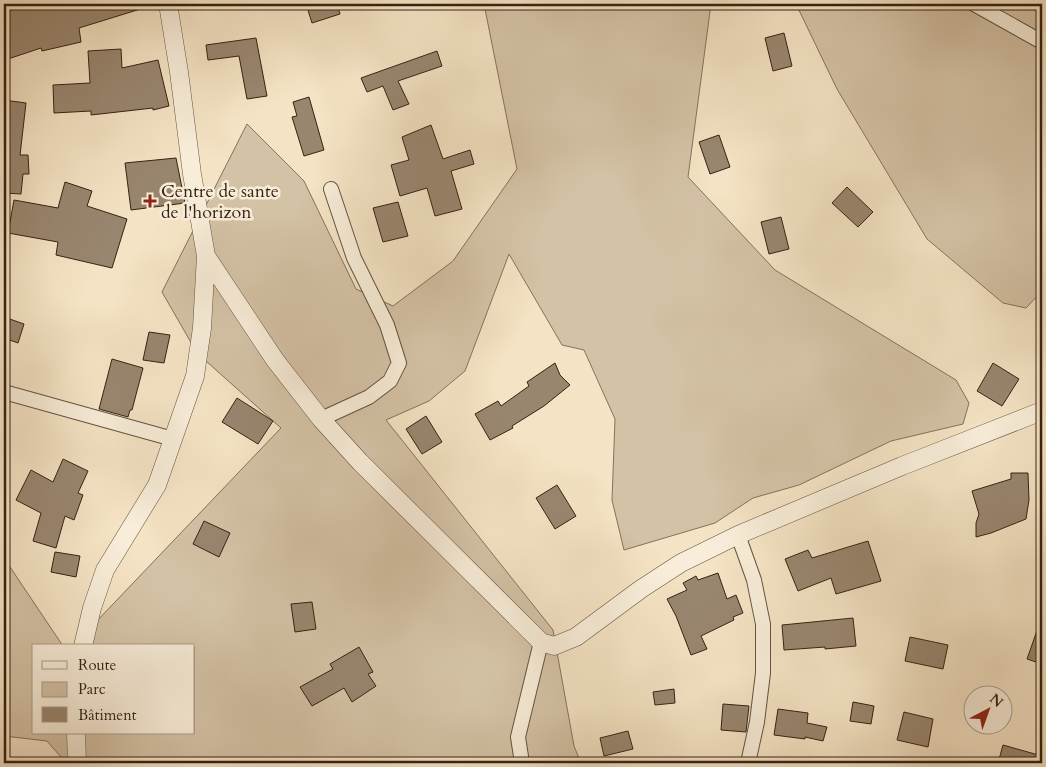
<svg xmlns="http://www.w3.org/2000/svg" width="1046" height="767" viewBox="0 0 1046 767" font-family="Cardo,serif">
  <style>
    .green { fill: #d4c2a6; stroke: #85725c }
    .building { fill: #99866f; stroke: #362212 }
    .lines { fill: none; stroke-linecap: round; stroke-linejoin: round }
    .minor-casing { stroke: #66523e; stroke-width: 16 }
    .tertiary-casing { stroke: #66523e; stroke-width: 19 }
    .minor { stroke: #f8edd9; stroke-width: 14 }
    .tertiary { stroke: #f8edd9; stroke-width: 18 }
    .poi-dot { fill: #8f2418; stroke: #f8edd9; stroke-width: 2 }
    .labels { text-anchor: middle; stroke-width: 5; stroke-linejoin: round; paint-order: stroke }
    .poi-label { font-size: 18px; fill: #362212; stroke: #f8edd9; text-anchor: start }
  </style>
  <rect width="100%" height="100%" fill="#f4e3c4"/>
  <filter id="stains"><feTurbulence type="fractalNoise" baseFrequency=".004" numOctaves="4"/><feColorMatrix values="0 0 0 0 .2 0 0 0 0 .09 0 0 0 0 .02 0 0 0 .5 -.17"/></filter>
  <radialGradient id="worn" r=".72"><stop offset=".6" stop-color="#630" stop-opacity="0"/><stop offset="1" stop-color="#630" stop-opacity=".3"/></radialGradient>
  <!-- green -->
  <path class="green" d="M 484,4 L 711,4 L 688,177 L 775,270 L 956,380 L 969,403 L 963,424 L 891,441 L 799,485 L 753,498 L 715,523 L 624,550 L 612,500 L 615,419 L 584,350 L 562,345 L 509,254 L 465,371 L 429,401 L 386,420 L 553,630 L 574,746 L 581,763 L 63,763 L 61,757 L 47,741 L 4,736 L 4,561 L 10,567 L 63,646 L 34,646 L 34,733 L 194,733 L 194,646 L 73,646 L 281,428 L 197,353 L 162,292 L 247,124 L 304,181 L 356,289 L 393,306 L 453,261 L 517,169 Z
    M 796,4 L 1042,4 L 1042,291 L 1026,308 L 1003,303 L 927,239 L 837,89 Z"/>
  <!-- building -->
  <path class="building" d="M 4,4 L 147,4 L 147,7 L 79,28 L 81,42 L 42,51 L 41,48 L 8,59 L 4,46 Z
    M 306,4 L 337,4 L 340,14 L 312,23 Z
    M 784,33 L 792,66 L 773,71 L 765,38 Z
    M 256,38 L 267,96 L 247,99 L 239,56 L 208,60 L 206,45 Z
    M 121,49 L 122,68 L 158,60 L 169,106 L 153,110 L 153,108 L 91,115 L 91,111 L 54,113 L 53,85 L 90,83 L 88,51 Z
    M 437,51 L 442,66 L 398,81 L 409,104 L 393,110 L 383,86 L 367,92 L 361,78 Z
    M 309,97 L 324,150 L 304,156 L 292,117 L 297,116 L 293,102 Z
    M 4,100 L 26,103 L 20,155 L 28,155 L 29,174 L 23,174 L 21,194 L 4,193 Z
    M 431,125 L 443,159 L 470,150 L 474,164 L 451,171 L 462,209 L 435,216 L 427,188 L 400,196 L 391,165 L 409,160 L 402,137 Z
    M 719,135 L 730,167 L 710,174 L 699,142 Z
    M 176,158 L 185,203 L 131,210 L 125,163 Z
    M 65,182 L 92,191 L 87,206 L 127,219 L 112,268 L 56,255 L 58,242 L 8,233 L 14,200 L 58,208 Z
    M 847,187 L 873,212 L 858,227 L 832,203 Z
    M 398,202 L 408,236 L 383,242 L 373,208 Z
    M 781,217 L 789,249 L 769,254 L 761,222 Z
    M 4,317 L 24,324 L 18,343 L 4,338 Z
    M 149,332 L 170,335 L 164,363 L 143,360 Z
    M 112,359 L 143,368 L 132,410 L 130,410 L 128,417 L 99,409 Z
    M 555,363 L 560,375 L 570,385 L 544,406 L 512,426 L 513,428 L 490,440 L 475,414 L 498,401 L 501,406 L 529,386 L 527,382 Z
    M 993,363 L 1019,379 L 1002,406 L 977,391 Z
    M 237,398 L 273,421 L 258,444 L 222,422 Z
    M 426,416 L 442,442 L 422,454 L 406,429 Z
    M 63,459 L 88,471 L 78,493 L 83,495 L 74,520 L 65,516 L 56,548 L 33,541 L 41,513 L 16,500 L 31,470 L 53,482 Z
    M 1011,473 L 1028,473 L 1029,500 L 1026,519 L 991,533 L 976,537 L 976,523 L 979,514 L 972,491 L 1011,479 Z
    M 557,485 L 576,516 L 555,529 L 536,498 Z
    M 204,521 L 230,533 L 219,557 L 193,544 Z
    M 868,541 L 881,581 L 836,594 L 831,578 L 798,591 L 785,559 L 808,550 L 812,558 Z
    M 55,552 L 80,556 L 76,577 L 51,572 Z
    M 718,573 L 727,599 L 736,595 L 743,613 L 733,617 L 734,620 L 701,636 L 707,649 L 691,655 L 676,616 L 667,599 L 687,590 L 683,583 L 696,576 L 698,580 Z
    M 312,602 L 316,629 L 295,632 L 291,604 Z
    M 853,618 L 856,646 L 825,649 L 825,647 L 784,650 L 782,625 Z
    M 1040,622 L 1042,622 L 1042,664 L 1027,659 Z
    M 910,637 L 948,645 L 943,669 L 905,661 Z
    M 359,647 L 373,672 L 368,674 L 376,686 L 352,702 L 344,688 L 312,706 L 300,687 L 333,669 L 330,664 Z
    M 674,689 L 675,703 L 655,705 L 653,692 Z
    M 853,702 L 874,706 L 871,724 L 850,721 Z
    M 723,704 L 749,706 L 746,732 L 721,730 Z
    M 778,709 L 808,713 L 807,723 L 827,727 L 823,741 L 805,737 L 805,739 L 774,735 Z
    M 904,712 L 933,719 L 928,747 L 897,740 Z
    M 628,731 L 633,749 L 604,756 L 600,738 Z
    M 1003,745 L 1042,756 L 1042,763 L 998,763 Z"/>
  <g class="lines">
    <defs>
      <path id="minor" d="M 974,4 L 1042,42
        M 4,392 L 173,439
        M 321,419 L 369,397 L 390,381 L 399,363 L 387,325 L 354,258 L 331,189
        M 738,535 L 754,580 L 763,624 L 763,673 L 757,722 L 748,763
        M 522,763 L 518,737 L 541,642"/>
      <path id="tertiary" d="M 206,256 L 275,360 L 321,419 L 360,462 L 541,642 L 554,646 L 576,637 L 641,589 L 681,563 L 738,535 L 902,466 L 1042,411
        M 83,646 L 92,608 L 105,570 L 157,485 L 195,376 L 202,328 L 206,256 L 192,174 L 179,72 L 168,4
        M 76,733 L 77,763"/>
    </defs>
    <!-- minor casing -->
    <use href="#minor" class="minor-casing"/>
    <!-- tertiary casing -->
    <use href="#tertiary" class="tertiary-casing"/>
    <!-- minor -->
    <use href="#minor" class="minor"/>
    <!-- tertiary -->
    <use href="#tertiary" class="tertiary"/>
  </g>
  <!-- markers -->
  <path class="poi-dot" d="M147.5 193.5h5v5h5v5h-5v5h-5v-5h-5v-5h5z"/>
  <g class="labels">
    <!-- poi labels -->
    <g class="poi-label">
      <text x="161" y="197">Centre de sante<tspan x="161" dy="21">de l'horizon</tspan></text>
    </g>
  </g>
  <!-- margin -->
  <rect width="1046" height="767" fill="none" stroke="#f4e3c4" stroke-width="20"/>
  <rect x="5" y="5" width="1036" height="757" fill="none" stroke="#362212" stroke-width="2.5"/>
  <rect x="10" y="10" width="1026" height="747" fill="none" stroke="#362212"/>
  <!-- legend -->
  <rect x="32" y="644" width="162" height="90" fill="#f8edd9" stroke="#aa9c89"/>
  <rect x="42" y="661" width="25" height="8" fill="#f8edd9" stroke="#aa9c89"/>
  <text x="78" y="670" font-size="15" fill="#362212">Route</text>
  <rect x="42" y="682" width="25" height="15" fill="#d4c2a6" stroke="#aa9c89"/>
  <text x="78" y="694" font-size="15" fill="#362212">Parc</text>
  <rect x="42" y="707" width="25" height="15" fill="#99866f" stroke="#aa9c89"/>
  <text x="78" y="720" font-size="15" fill="#362212">Bâtiment</text>
  <!-- north arrow -->
  <g transform="translate(988 710) rotate(41)"><circle r="24" fill="#f8edd9" stroke="#aa9c89"/>
  <path d="M0-4L9 19L0 12L-9 19Z" fill="#8f2418"/>
  <text y="-8" font-size="14" font-weight="bold" text-anchor="middle" fill="#362212">N</text>
  </g>
  <rect width="100%" height="100%" filter="url(#stains)"/>
  <rect width="100%" height="100%" fill="url(#worn)"/>
</svg>
